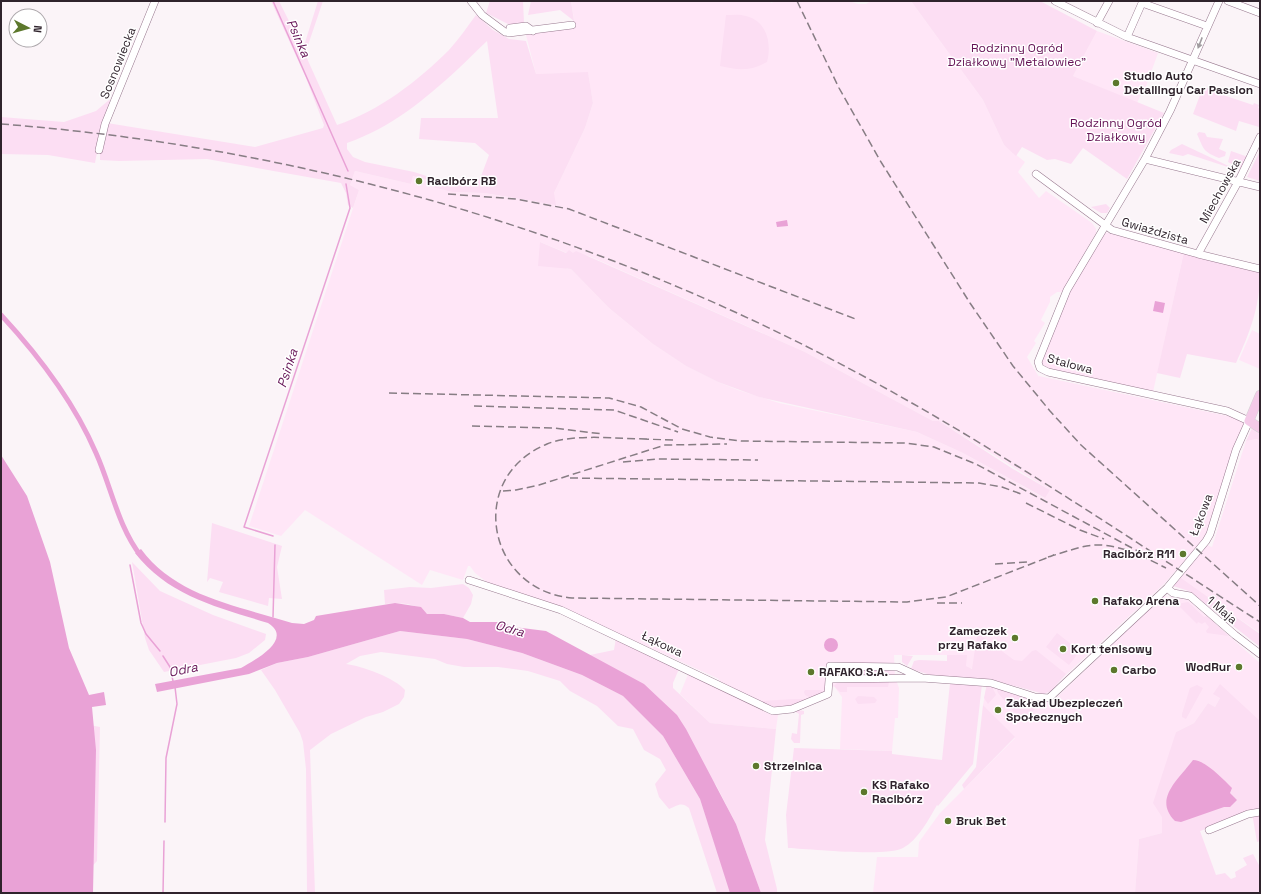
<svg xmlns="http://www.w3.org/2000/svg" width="1261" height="894" viewBox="0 0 1261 894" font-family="'Space Grotesk',sans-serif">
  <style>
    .built { fill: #ffe6f7; fill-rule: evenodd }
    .green { fill: #fcdef3; fill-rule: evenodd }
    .water { fill: #e9a2d6 }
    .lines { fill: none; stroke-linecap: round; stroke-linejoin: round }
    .stream { stroke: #e9a2d6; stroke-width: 1.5 }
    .canal { stroke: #e9a2d6; stroke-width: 5 }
    .minor-casing { stroke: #98798f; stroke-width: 8 }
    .major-casing { stroke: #d5d3d5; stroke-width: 10 }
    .minor { stroke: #fff; stroke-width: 7 }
    .major { stroke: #f4cae8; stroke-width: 9 }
    .rail { stroke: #877d84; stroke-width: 1.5; stroke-dasharray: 8 4; stroke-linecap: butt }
    .oneway { fill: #a19ca0 }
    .poi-dot { fill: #5c782c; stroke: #fff; stroke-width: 1.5 }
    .labels { text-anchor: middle; stroke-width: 3; stroke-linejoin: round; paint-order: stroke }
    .park-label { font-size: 12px; fill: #631154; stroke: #fff }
    .street-label { font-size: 12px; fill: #2f232c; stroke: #fff }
    .poi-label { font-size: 12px; font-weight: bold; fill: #2f232c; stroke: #fff; text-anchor: start }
    .water-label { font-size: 13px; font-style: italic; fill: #671658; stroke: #fff }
  </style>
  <rect width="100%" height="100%" fill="#fbf4f8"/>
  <!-- built -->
  <path class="built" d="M 571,1 L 770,1 L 771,3 L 776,1 L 849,1 L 858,4 L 866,4 L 871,1 L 911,1 L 983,100 L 1004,145 L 1025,162 L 1018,172 L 1039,198 L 1046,191 L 1092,223 L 1096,229 L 1096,233 L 1062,292 L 1057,292 L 1050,297 L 1050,302 L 1041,320 L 1045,323 L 1034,341 L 1036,343 L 1027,357 L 1039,377 L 1039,376 L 1232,417 L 1245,421 L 1205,537 L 1164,584 L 1055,685 L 969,668 L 966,666 L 966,655 L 894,655 L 895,677 L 899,688 L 898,718 L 895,718 L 892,751 L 840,749 L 842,697 L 834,686 L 821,695 L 801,704 L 763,705 L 718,680 L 719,679 L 578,615 L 551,603 L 488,583 L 475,573 L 470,566 L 468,566 L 463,580 L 430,570 L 422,585 L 305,510 L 281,536 L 249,526 L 359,190 L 350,185 L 355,171 L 411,184 L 413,176 L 429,180 L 428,186 L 452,192 L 484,193 L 537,202 L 554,193 L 585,128 L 593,103 L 588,73 L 536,74 L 526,35 L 575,26 ZM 540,242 L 567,253 L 589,256 L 805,352 L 933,421 L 939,421 L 1050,490 L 1044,498 L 963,453 L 917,432 L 779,403 L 738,390 L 718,382 L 686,366 L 653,344 L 609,308 L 571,269 L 567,269 Z
    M 1097,31 L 1158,53 L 1144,92 L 1142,92 L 1137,103 L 1073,76 Z
    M 1104,232 L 1184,252 L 1153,392 L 1064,375 L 1040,366 L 1064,301 Z
    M 1252,330 L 1260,334 L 1260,369 L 1239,360 Z
    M 1257,439 L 1260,441 L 1260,633 L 1180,579 L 1207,545 L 1212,547 L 1246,441 Z
    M 1163,596 L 1188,600 L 1260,663 L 1260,721 L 1213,694 L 1220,698 L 1215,707 L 1208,703 L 1194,723 L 1176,732 L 1162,817 L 1162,833 L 1139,839 L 1135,893 L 873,893 L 877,857 L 918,857 L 919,842 L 940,813 L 1015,738 L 983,705 L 987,684 L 1052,702 Z
    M 689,672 L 769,714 L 778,715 L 776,729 L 710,723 L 680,694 Z"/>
  <!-- green -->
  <path class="green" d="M 271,1 L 279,1 L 303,49 L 318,1 L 323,1 L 305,54 L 337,125 C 379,111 418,81 449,50 C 459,39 467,27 476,15 L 493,30 L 509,39 L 526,41 L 536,74 L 588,72 L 593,103 L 585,128 L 554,193 L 556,205 L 484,193 L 452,192 L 428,186 L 429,180 L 413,176 L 411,184 L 355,171 L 350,185 L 359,190 L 353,208 L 348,205 L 346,193 L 341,183 L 207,159 L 119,161 L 100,160 L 100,150 L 107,123 L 255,147 L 323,128 L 324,125 L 306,78 ZM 487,41 L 498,118 L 421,118 L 419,139 L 475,143 L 489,155 L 480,179 L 469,186 L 454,185 L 414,172 L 365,162 L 353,157 L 347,149 L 347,143 C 392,127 423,101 458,69 C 468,60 477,50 487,41 Z
    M 490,1 L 523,1 L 524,23 L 510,25 L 486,13 Z
    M 531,1 L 571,1 L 574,21 L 560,10 L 528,15 Z
    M 911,1 L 1040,1 L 1097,31 L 1073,76 L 1164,113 L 1127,179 L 1083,148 L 1071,164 L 1055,159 L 1047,160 L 1022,147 L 1016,156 L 1004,145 L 983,100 Z
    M 726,15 C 733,15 739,14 746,16 C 767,21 772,44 767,62 C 749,72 738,70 720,66 Z
    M 1203,87 L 1217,91 L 1217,93 L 1253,105 L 1254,103 L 1259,105 L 1258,108 L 1260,109 L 1259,127 L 1239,121 L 1236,131 L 1193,114 Z
    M 109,100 L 111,101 L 100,136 L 95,163 L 48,155 L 1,154 L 1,117 L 64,122 L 96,111 Z
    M 1199,132 L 1205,133 L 1207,137 L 1223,139 L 1219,149 L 1226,152 L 1225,156 L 1219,158 C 1202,151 1204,149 1197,134 Z
    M 1182,144 L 1237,170 L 1188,154 L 1183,156 L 1169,153 L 1171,150 Z
    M 1231,151 L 1248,157 L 1242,169 L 1228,162 Z
    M 1260,151 L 1260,181 L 1247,177 Z
    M 1106,204 L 1110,208 L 1107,213 L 1101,213 L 1091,207 Z
    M 540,242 L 566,253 L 569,250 L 573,253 L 576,251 L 583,254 L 805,352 L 933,421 L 939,421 L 1013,469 L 1050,490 L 1045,498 L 963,453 L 917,432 L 759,397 L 718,382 L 686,366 L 653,344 L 609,308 L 571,269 L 538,266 Z
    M 1184,252 L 1260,272 C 1260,307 1250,332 1236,363 L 1187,354 L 1180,378 L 1157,373 Z
    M 1252,428 L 1260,433 L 1260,441 L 1257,439 L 1246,441 Z
    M 212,523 L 282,546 L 277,567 L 282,599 L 269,598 L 268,606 L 219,592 L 223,582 L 210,578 L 207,582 Z
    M 132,562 L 160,591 L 213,615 L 266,634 L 265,640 L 249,653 L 236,658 L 164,672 L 149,650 L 145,638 Z
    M 1181,578 L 1260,634 L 1260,647 L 1189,591 L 1173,586 Z
    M 463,584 L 469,588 L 473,595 L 471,604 L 463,618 L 444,614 L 427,614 C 417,603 399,602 385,604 L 384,590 L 410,587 L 431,588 Z
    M 1188,602 L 1204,617 L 1207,616 L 1229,636 L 1207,633 L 1206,631 L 1209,627 L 1205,622 L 1202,624 L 1198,622 L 1197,624 L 1177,604 Z
    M 400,631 L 467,639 L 522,653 L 582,675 L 623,696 L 663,736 L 700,799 L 731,893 L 717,893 L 689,808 C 681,801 677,806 669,809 L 659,797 L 655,784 L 666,770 L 660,759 L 644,750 L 633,729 L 618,726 L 597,706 L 570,691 L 560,681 L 528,671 L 498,667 L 464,667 L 447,664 L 435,659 L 381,652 L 360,656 L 346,664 C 362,666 395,678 405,690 L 404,697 L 399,704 L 383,712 L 366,717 L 331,734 L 310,750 L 315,893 L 307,893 L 306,769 L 303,742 L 300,733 L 275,690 L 261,670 L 277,663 L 308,657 Z
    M 1057,633 L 1080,651 L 1069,665 L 1046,647 Z
    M 980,635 L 1014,660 L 1022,661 L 1032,651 L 1036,650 L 1066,674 L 1051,691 L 1044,694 L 989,679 L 934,676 L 911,669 L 914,661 L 919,660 L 947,661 L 947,655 L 967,655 L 966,666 L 972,669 L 977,636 Z
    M 616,638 L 679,669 L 673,683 L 673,688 L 710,723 L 776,729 L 765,840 L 777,889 L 777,893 L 761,893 L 736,824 L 716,785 L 590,655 L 614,650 Z
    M 902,655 L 913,656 L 907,666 L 902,662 Z
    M 843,668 L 889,669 L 889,677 L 842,677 Z
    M 838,682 L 889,682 L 888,687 L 847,687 L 847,692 L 840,692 L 834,686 Z
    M 950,683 L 982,684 L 973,764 L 938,806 L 937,805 C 929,819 918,840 903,848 C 887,857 810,849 788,848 L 786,815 L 794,748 L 892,751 L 892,754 L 942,760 Z
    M 987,684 L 991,684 L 996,695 L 988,704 L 984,698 Z
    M 1220,684 L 1260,721 L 1260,841 L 1257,842 L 1252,813 L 1200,831 L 1216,875 L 1225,873 L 1231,879 L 1236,877 L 1235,872 L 1247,865 L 1243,858 L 1253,854 L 1260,867 L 1260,893 L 1135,893 L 1139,839 L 1162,833 L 1162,817 L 1153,803 L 1176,732 L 1194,723 L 1208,703 L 1215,707 L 1220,698 L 1213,694 Z
    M 1197,685 L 1203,688 L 1186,719 L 1182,717 L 1182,714 L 1190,688 Z
    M 998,688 L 1040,704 L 1028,716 L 1020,719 L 998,693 L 997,690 Z
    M 805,690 L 821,690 L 823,691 L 821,695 L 811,698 L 805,695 L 804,692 Z
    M 858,696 L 874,697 L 877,700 L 875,703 L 858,704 L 855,699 Z
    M 794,699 L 804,699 L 806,702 L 775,709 L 762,704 L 762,701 Z
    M 983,705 L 1015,737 L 964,789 L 962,785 L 976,767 Z
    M 799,710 L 804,711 L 804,714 L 801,715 L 800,743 L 794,743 L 791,739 L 792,733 L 797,734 L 799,714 L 796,712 Z
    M 79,723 L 100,727 L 97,861 L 68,893 L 21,893 Z"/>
  <!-- water -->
  <path class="water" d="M 787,220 L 788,226 L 777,227 L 776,222 Z
    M 1155,301 L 1165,303 L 1163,313 L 1153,311 Z
    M 1,455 L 27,496 L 50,562 L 69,648 L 89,695 L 104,692 L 106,705 L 92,707 L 96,750 L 93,893 L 1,893 Z
    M 141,549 C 176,597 239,606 292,623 L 304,624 L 314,620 L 316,616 L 395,603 L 421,607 L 427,614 L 444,614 L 463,618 L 470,622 L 500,622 L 514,627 L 546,631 L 644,684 L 677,715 L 686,729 L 736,824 L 761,893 L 730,893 L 700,799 L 663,736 L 623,696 L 582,675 L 522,653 L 467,639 L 400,631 L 308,657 L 277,663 L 249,674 L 157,692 L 155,684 L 241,668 C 255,660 294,639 268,623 C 220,608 168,596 135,553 Z
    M824 645a7 7 0 1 1 14 0a7 7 0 1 1-14 0Z
    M 1193,760 C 1205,760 1223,779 1232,788 L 1230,793 L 1237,800 L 1230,807 L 1224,807 L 1181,822 L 1175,821 C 1153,799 1178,780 1193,760 Z"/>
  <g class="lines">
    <!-- stream -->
    <path class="stream" d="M 273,1 L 348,171
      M 273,536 L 244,527 L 350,208 L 346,184
      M 130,565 L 141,623 L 146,634 L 160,651
      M 273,617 L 275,545
      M 163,656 L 170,667 L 173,681
      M 165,822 L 166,758 L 177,704 L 175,687
      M 163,893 L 164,841"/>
    <!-- canal -->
    <path class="canal" d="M 1,315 C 39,356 74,402 96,453 C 111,486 118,527 141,556"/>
    <defs>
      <path id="minor" d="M 471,1 L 482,15 L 505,32
        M 1055,1 L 1127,37 L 1260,84
        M 1228,1 L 1260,13
        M 1097,23 L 1109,1
        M 510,28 L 526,26 L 533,31
        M 509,33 L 572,25
        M 1127,37 L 1142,3 L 1207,26
        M 99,150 L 105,124 L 155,1
        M 1145,159 L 1260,187
        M 1036,174 L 1112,230 L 1198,254 L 1260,269
        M 1198,254 L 1238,182 L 1260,137
        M 469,580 L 561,610 L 773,711 L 792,709 L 828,694 L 830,666 L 898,667 L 922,678 L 829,679
        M 1167,588 L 1173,593 L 1190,596 L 1235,635 L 1260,654
        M 922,678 L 991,683 L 1035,697 L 1049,698 L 1167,588 L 1206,541 L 1210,534 L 1236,450 L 1249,421 L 1227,411 L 1048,372 L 1040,368 L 1038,362 L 1067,290 L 1145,159 L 1170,111 L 1219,1
        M 1209,830 L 1248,814 L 1260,812"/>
      <path id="major" d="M 1260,395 L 1249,421 L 1260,428"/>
    </defs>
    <!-- minor casing -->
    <use href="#minor" class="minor-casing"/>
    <!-- major casing -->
    <use href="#major" class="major-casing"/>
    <!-- minor -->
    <use href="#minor" class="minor"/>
    <!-- major -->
    <use href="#major" class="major"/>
    <!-- rail -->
    <path class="rail" d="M 797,1 L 839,88 L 881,162 L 970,303 L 1013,366 L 1050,411 L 1081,445 L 1260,606
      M 1,124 C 290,146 574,225 831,359 C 980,436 1119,532 1260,622
      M 448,194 L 516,199 L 569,209 L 858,320
      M 389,393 L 609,398 L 641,407 L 682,429 L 710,437 L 741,441 L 905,443 L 934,447 L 976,464 L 1145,555
      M 474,406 L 614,410 L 678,432
      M 472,426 L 553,428 L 603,434
      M 641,439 L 673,440
      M 647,439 C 619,439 573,433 547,444 C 466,477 486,590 572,598 L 907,602 L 946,597 L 1054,555
      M 623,462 L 658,459 L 758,460
      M 570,478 L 979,483 L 1002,487 L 1024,495
      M 503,491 L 516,490 L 539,485 L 665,445 L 727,444
      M 1026,503 L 1080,530 L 1104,539
      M 1140,555 L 1166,568
      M 1048,557 C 1083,547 1092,539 1130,551
      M 995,564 L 1027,562
      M 937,603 L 962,603"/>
  </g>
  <!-- one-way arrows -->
  <defs><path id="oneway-solid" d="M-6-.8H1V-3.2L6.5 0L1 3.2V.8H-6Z"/></defs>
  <use class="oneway" href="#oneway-solid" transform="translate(1200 43) rotate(111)"/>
  <!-- markers -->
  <g class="poi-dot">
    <circle cx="1116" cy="83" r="4"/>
    <circle cx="419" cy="181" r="4"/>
    <circle cx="1183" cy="554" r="4"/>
    <circle cx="1095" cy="601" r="4"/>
    <circle cx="1015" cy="638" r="4"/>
    <circle cx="1063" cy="649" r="4"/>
    <circle cx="1239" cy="667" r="4"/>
    <circle cx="1114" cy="670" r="4"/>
    <circle cx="811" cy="672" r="4"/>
    <circle cx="998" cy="710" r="4"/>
    <circle cx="756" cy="766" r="4"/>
    <circle cx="864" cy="792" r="4"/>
    <circle cx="948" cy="821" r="4"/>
  </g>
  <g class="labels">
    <!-- park labels -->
    <g class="park-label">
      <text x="1017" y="52">Rodzinny Ogród<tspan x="1017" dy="14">Działkowy "Metalowiec"</tspan></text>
      <text x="1116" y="127">Rodzinny Ogród<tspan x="1116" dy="14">Działkowy</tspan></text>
    </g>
    <!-- street labels -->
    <g class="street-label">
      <text transform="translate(118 63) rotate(-68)" y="4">Sosnowiecka</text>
      <text transform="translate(1220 191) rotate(-61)" y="4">Miechowska</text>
      <text transform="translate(1155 231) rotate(16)" y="4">Gwiaździsta</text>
      <text transform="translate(1070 364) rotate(15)" y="4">Stalowa</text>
      <text transform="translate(1201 515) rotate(-69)" y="4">Łąkowa</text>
      <text transform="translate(1222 610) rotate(41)" y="4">1 Maja</text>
      <text transform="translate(662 644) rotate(25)" y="4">Łąkowa</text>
    </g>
    <!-- poi labels -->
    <g class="poi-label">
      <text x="1124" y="80">Studio Auto<tspan x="1124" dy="14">Detailingu Car Passion</tspan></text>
      <text x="427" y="185">Racibórz RB</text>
      <text x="1175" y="558" text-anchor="end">Racibórz R11</text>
      <text x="1103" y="605">Rafako Arena</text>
      <text x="1007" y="635" text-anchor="end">Zameczek<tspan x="1007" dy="14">przy Rafako</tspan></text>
      <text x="1071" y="653">Kort tenisowy</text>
      <text x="1231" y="671" text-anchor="end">WodRur</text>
      <text x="1122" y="674">Carbo</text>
      <text x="819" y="676">RAFAKO S.A.</text>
      <text x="1006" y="707">Zakład Ubezpieczeń<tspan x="1006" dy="14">Społecznych</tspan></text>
      <text x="764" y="770">Strzelnica</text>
      <text x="872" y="789">KS Rafako<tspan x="872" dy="14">Racibórz</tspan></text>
      <text x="956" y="825">Bruk Bet</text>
    </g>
    <!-- water labels -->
    <g class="water-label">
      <text transform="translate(299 38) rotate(66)" y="5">Psinka</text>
      <text transform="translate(287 368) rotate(-72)" y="5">Psinka</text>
      <text transform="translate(510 628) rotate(16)" y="5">Odra</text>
      <text transform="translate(183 669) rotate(-11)" y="5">Odra</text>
    </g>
  </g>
  <!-- border -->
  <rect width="1261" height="894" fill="none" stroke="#2f232c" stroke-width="4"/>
  <!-- north arrow -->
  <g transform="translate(28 28) rotate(96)"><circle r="19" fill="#ffffff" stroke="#aca7ab"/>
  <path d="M0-3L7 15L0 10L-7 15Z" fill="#5c782c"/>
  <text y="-6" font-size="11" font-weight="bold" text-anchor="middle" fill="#2f232c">N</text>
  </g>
</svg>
